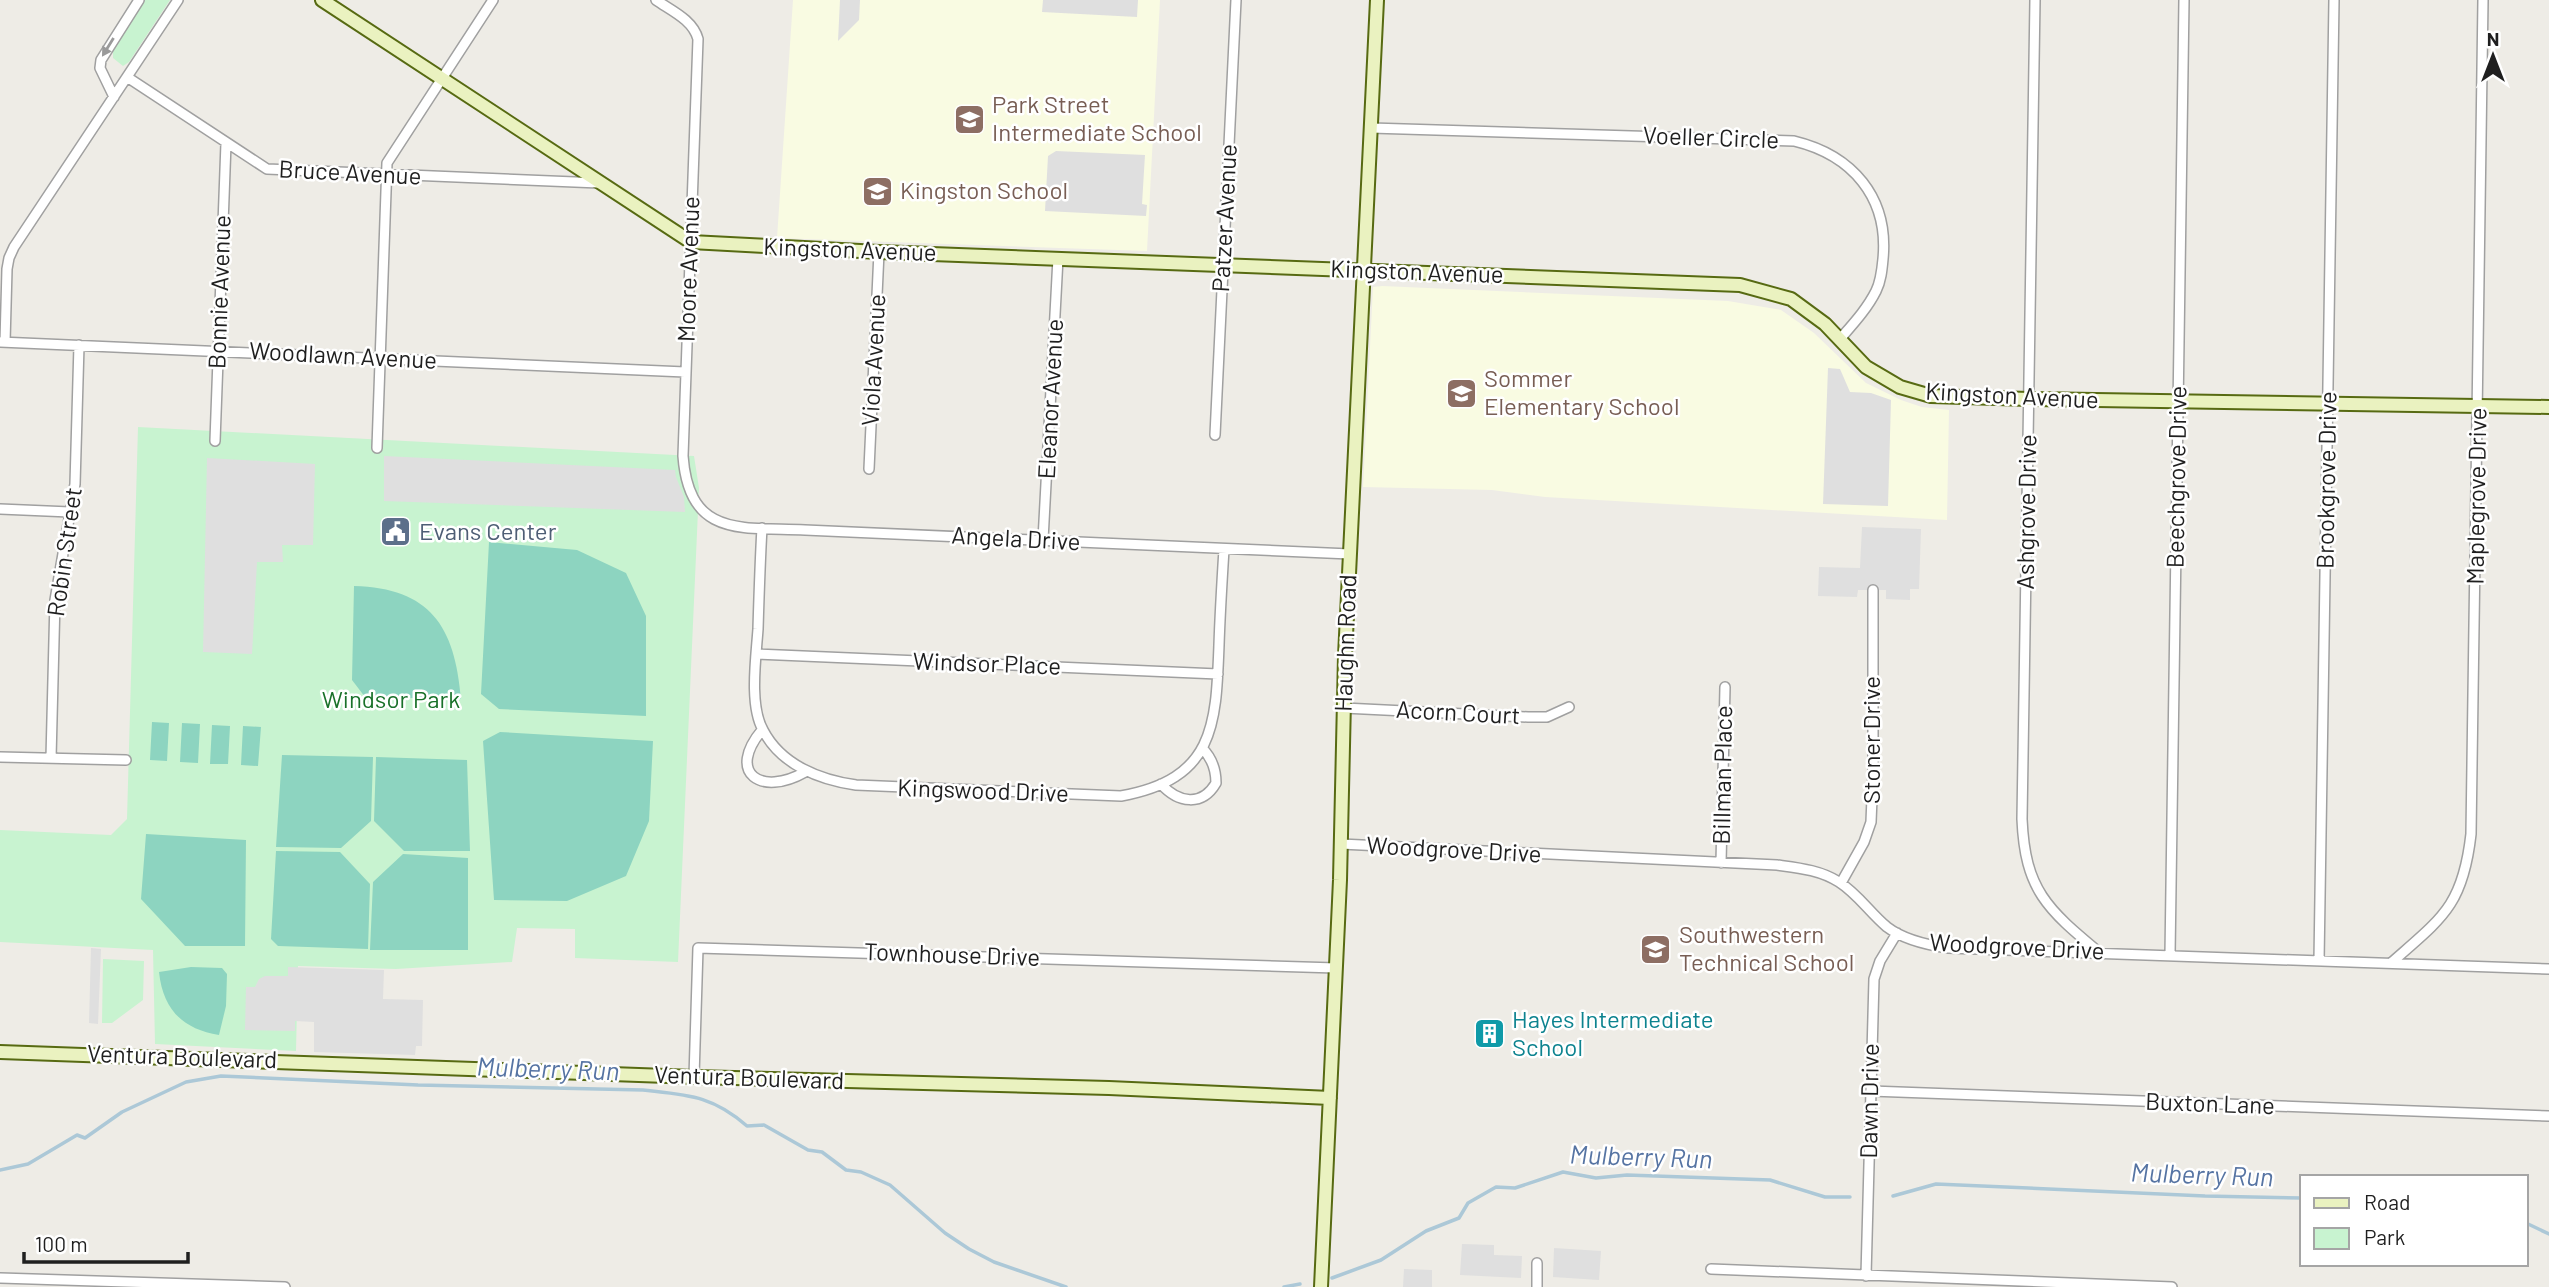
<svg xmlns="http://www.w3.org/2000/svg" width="2549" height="1287" viewBox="0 0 2549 1287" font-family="Barlow,sans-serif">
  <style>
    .education { fill: #f9fbe2 }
    .park { fill: #c8f3d0 }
    .pitch { fill: #8dd4c0 }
    .parking { fill: #dfdfdf }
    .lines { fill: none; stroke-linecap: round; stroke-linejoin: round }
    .stream { stroke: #acc8d7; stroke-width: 3.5 }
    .street-casing { stroke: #a0a0a0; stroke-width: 12 }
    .secondary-casing { stroke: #576a12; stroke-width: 16 }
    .street { stroke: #fff; stroke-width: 9 }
    .secondary { stroke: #eaf2c0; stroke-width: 12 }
    .oneway { fill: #9a9a9a }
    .labels { text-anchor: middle; stroke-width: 5; stroke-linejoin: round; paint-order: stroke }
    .education-label { font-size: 24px; fill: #785e54; stroke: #fff; text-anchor: start }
    .street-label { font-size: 24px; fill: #1f1f1f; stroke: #fff }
    .service-label { font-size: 24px; fill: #4e5e75; stroke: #fff; text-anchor: start }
    .park-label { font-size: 24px; fill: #197129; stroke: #fff }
    .culture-label { font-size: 24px; fill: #0d838f; stroke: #fff; text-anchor: start }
    .water-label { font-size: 26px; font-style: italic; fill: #5674a3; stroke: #fff }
  </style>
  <rect width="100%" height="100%" fill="#eeece6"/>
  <!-- education -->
  <path class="education" d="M 793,0 L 1160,0 L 1147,251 L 777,238 Z
    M 1382,286 L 1728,301 L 1781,310 L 1814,333 L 1866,383 L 1901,400 L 1922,407 L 1949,410 L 1947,520 L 1545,497 L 1492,490 L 1363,487 L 1373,287 Z"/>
  <!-- park -->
  <path class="park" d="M 145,0 L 170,0 L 129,62 L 123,66 L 113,58 L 113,47 Z
    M 138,427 L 694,456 L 699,488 L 678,962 L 575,958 L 575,929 L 517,928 L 512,962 L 396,969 L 298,966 L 296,1051 L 155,1044 L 153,950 L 0,942 L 0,830 L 111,835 L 127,819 Z
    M 103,959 L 144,961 L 143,1000 L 112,1023 L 102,1023 Z"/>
  <!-- pitch -->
  <path class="pitch" d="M 489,542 L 577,550 L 626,573 L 646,616 L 646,716 L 499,709 L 481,694 Z
    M 354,586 C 430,588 455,626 461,699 L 365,697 L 352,680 Z
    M 152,722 L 169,723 L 167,761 L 150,760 Z
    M 182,723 L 200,724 L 198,763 L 180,762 Z
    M 212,725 L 230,726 L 228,764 L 210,764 Z
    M 243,726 L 261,727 L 258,766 L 241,765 Z
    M 500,732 L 653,741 L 649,821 L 626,876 L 567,901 L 494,900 L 483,741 Z
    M 282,755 L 373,757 L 371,821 L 341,848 L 276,847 Z
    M 376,757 L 467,760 L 470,851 L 404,851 L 374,821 Z
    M 146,834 L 246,840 L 245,946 L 185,946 L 141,899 Z
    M 276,851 L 340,852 L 370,884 L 368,949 L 278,946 L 271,939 Z
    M 403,854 L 468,858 L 468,950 L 370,950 L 373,882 Z
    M 191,967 L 222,968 L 227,974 L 226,1006 L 219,1035 C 183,1029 163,1010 159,972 Z"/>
  <!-- parking -->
  <path class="parking" d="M 840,0 L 860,0 L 859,20 L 838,41 Z
    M 1043,0 L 1138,0 L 1137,17 L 1042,12 Z
    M 1056,151 L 1145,155 L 1142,204 L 1147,205 L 1146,216 L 1045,211 L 1048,156 Z
    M 1828,368 L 1840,369 L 1850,392 L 1871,393 L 1891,400 L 1888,506 L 1823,504 Z
    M 384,456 L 675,470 L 676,477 L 684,497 L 685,512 L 384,501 Z
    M 207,458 L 315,464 L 313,545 L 282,545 L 283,562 L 257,562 L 252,654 L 203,652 Z
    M 1862,527 L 1921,529 L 1919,589 L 1910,589 L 1910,600 L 1886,599 L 1886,590 L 1858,590 L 1857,597 L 1818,596 L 1819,567 L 1860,568 Z
    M 91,948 L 101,949 L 98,1024 L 89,1023 Z
    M 288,967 L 384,970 L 383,999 L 423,1000 L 422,1046 L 416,1046 L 415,1055 L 314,1052 L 314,1022 L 295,1021 L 295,1031 L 245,1030 L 246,987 L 255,987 L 259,979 L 265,976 L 288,976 Z
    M 1462,1244 L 1494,1245 L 1494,1255 L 1522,1256 L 1521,1278 L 1460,1275 Z
    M 1554,1248 L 1601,1251 L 1599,1280 L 1553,1277 Z
    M 1404,1269 L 1432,1270 L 1432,1287 L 1403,1287 Z"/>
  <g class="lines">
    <!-- stream -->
    <path class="stream" d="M 0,1170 L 28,1164 L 77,1135 L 85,1138 L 122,1112 L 186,1082 L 221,1076 L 418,1085 L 643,1090 C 687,1095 712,1095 747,1126 L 764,1125 L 808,1150 L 822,1152 L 846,1170 L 861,1172 L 890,1185 L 945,1233 L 969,1249 L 994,1262 L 1066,1287
      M 1893,1196 L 1936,1184 L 2205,1196 L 2302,1198
      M 2526,1223 L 2549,1234
      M 1332,1278 L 1381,1260 L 1426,1231 L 1459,1218 L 1468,1203 L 1496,1187 L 1515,1188 L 1563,1172 L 1596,1178 L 1627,1175 L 1770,1180 L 1825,1197 L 1850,1197
      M 1284,1287 L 1300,1284"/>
    <defs>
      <path id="street" d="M 656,0 C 672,11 693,20 698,39 L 683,456 C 689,538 741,527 805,530 L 1350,554
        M 2035,0 L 2022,819 C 2025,890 2047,909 2100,953
        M 127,77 L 267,169 L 599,183
        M 114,97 L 100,68 L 101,60 L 139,0
        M 1371,128 L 1794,141 C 1852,155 1889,197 1883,259 C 1882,270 1881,281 1876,291 C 1867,309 1853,324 1840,339
        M 0,342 L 685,372
        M 5,342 L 7,269 L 9,258 L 14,247 L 178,0
        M 1215,435 L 1236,0
        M 215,441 L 226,143
        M 377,448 L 387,163 L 493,0
        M 869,469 L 879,252
        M 0,509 L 70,512
        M 762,528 C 760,562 759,596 758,629 C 756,658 749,705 763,730 C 781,765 820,780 856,785 L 1121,796 C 1215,779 1216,725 1219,645 C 1220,613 1222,581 1224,549
        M 1043,540 L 1058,258
        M 756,654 L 1218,674
        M 1344,708 L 1528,717 L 1547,717 L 1569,707
        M 762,730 C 726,773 761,797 805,772
        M 0,757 L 126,760
        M 51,758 L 55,600 L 75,484 L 79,345
        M 1161,784 C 1178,803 1202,807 1216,783 C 1216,770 1212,758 1202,748
        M 1341,844 L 1777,865 C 1799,868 1820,870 1839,882 C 1858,894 1870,913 1887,927 C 1904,940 1927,945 1948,948 L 2549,969
        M 1721,863 L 1725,687
        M 1841,883 L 1864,842 L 1871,822 L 1873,773 L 1873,590
        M 2170,955 L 2184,0
        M 2319,961 L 2334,0
        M 2391,963 C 2442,918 2463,906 2471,834 L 2483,0
        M 694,1077 L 698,948 L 1336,968
        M 1871,1091 L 2549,1116
        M 1711,1269 L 2172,1287
        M 1866,1276 L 1874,979 L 1880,961 L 1897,933
        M 0,1278 L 285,1287
        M 1537,1287 L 1537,1263"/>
      <path id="secondary" d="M 322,0 L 691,242 L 879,252 L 1740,285 L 1791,299 L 1825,324 L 1866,367 L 1900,387 L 1931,396 L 2029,399 L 2549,407
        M 0,1052 L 694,1077 L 1109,1088 L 1330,1098
        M 1321,1287 L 1340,880 L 1345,656 L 1377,0"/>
    </defs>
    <!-- street casing -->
    <use href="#street" class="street-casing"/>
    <!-- secondary casing -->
    <use href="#secondary" class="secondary-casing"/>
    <!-- street -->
    <use href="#street" class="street"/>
    <!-- secondary -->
    <use href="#secondary" class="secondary"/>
  </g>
  <!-- one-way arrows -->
  <defs><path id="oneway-solid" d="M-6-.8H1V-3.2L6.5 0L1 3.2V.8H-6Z" transform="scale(1.75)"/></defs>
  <use class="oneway" href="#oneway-solid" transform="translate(108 47) rotate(122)"/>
  <!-- icons -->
  <defs>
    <symbol id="school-square" viewBox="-11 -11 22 22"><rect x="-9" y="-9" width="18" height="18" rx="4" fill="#8d6e63" stroke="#fff"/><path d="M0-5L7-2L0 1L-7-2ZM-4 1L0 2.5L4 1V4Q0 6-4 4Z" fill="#fff"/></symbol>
    <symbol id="civic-square" viewBox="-11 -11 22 22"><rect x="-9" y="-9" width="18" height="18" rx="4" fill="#5c6f8a" stroke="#fff"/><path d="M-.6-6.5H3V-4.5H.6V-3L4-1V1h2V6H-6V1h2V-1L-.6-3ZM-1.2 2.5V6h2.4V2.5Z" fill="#fff"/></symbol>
    <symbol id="building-square" viewBox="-11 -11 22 22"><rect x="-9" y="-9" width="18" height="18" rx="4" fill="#0f9aa8" stroke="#fff"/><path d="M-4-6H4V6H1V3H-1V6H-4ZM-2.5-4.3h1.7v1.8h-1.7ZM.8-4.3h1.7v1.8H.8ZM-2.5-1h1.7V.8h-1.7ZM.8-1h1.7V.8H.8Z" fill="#fff"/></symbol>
  </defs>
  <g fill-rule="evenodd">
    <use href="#school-square" x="952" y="102" width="35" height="35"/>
    <use href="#school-square" x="860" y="174" width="35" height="35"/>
    <use href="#school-square" x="1444" y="376" width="35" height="35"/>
    <use href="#civic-square" x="378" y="514" width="35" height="35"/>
    <use href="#school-square" x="1638" y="932" width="35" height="35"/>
    <use href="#building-square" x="1472" y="1016" width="35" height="35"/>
  </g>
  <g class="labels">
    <!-- education labels -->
    <g class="education-label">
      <text x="992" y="113">Park Street<tspan x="992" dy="28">Intermediate School</tspan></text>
      <text x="900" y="199">Kingston School</text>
      <text x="1484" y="387">Sommer<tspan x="1484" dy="28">Elementary School</tspan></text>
      <text x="1679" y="943">Southwestern<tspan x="1679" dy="28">Technical School</tspan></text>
    </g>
    <!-- street labels -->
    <g class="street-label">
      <text transform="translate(1711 138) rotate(2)" y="8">Voeller Circle</text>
      <text transform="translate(350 173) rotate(3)" y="8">Bruce Avenue</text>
      <text transform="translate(1225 218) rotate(-87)" y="8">Patzer Avenue</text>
      <text transform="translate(850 250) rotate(2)" y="8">Kingston Avenue</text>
      <text transform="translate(689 269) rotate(-88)" y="8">Moore Avenue</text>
      <text transform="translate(1417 272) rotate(2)" y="8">Kingston Avenue</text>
      <text transform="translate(220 292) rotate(-88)" y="8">Bonnie Avenue</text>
      <text transform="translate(343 356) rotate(3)" y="8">Woodlawn Avenue</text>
      <text transform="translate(874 360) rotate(-87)" y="8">Viola Avenue</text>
      <text transform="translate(2012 396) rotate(3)" y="8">Kingston Avenue</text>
      <text transform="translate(1051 399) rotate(-87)" y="8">Eleanor Avenue</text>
      <text transform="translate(2177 477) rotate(-89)" y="8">Beechgrove Drive</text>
      <text transform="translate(2327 480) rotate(-89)" y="8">Brookgrove Drive</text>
      <text transform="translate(2477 496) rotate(-89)" y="8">Maplegrove Drive</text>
      <text transform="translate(2027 512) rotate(-89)" y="8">Ashgrove Drive</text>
      <text transform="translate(1016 539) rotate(3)" y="8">Angela Drive</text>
      <text transform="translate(65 552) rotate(-82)" y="8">Robin Street</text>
      <text transform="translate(1346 643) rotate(-88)" y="8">Haughn Road</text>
      <text transform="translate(987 664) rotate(2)" y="8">Windsor Place</text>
      <text transform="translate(1458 713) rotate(3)" y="8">Acorn Court</text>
      <text transform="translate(1872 740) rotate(-90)" y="8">Stoner Drive</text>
      <text transform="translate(1723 775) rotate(-89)" y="8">Billman Place</text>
      <text transform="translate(983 791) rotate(2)" y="8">Kingswood Drive</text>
      <text transform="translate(1454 850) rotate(3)" y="8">Woodgrove Drive</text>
      <text transform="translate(2017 947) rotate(3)" y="8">Woodgrove Drive</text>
      <text transform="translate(952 955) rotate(2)" y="8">Townhouse Drive</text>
      <text transform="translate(182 1057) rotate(2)" y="8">Ventura Boulevard</text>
      <text transform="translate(749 1078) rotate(2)" y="8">Ventura Boulevard</text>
      <text transform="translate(1870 1101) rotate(-89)" y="8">Dawn Drive</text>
      <text transform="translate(2210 1104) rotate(2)" y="8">Buxton Lane</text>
    </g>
    <!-- service labels -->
    <g class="service-label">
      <text x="419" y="540">Evans Center</text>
    </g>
    <!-- park labels -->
    <g class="park-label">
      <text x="391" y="708">Windsor Park</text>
    </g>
    <!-- culture labels -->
    <g class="culture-label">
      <text x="1512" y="1028">Hayes Intermediate<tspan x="1512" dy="28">School</tspan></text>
    </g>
    <!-- water labels -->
    <g class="water-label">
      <text transform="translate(548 1069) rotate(2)" y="9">Mulberry Run</text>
      <text transform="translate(1641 1157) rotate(2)" y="9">Mulberry Run</text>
      <text transform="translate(2202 1175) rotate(2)" y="9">Mulberry Run</text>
    </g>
  </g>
  <!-- legend -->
  <rect x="2300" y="1175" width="228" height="91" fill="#ffffff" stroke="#a5a5a5" stroke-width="2"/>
  <rect x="2314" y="1198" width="35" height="10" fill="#eaf2c0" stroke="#a5a5a5" stroke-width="2"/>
  <text x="2364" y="1210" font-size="21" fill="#1f1f1f">Road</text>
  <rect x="2314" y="1228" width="35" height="21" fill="#c8f3d0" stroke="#a5a5a5" stroke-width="2"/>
  <text x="2364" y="1245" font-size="21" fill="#1f1f1f">Park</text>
  <!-- north arrow -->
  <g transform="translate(2493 56)" stroke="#ffffff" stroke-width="5" paint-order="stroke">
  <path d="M0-5L12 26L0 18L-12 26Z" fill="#1f1f1f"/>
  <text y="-10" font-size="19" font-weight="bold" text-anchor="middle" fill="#1f1f1f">N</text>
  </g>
  <!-- scale -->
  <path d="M24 1252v10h164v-10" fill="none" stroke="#1f1f1f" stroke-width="3.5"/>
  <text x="35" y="1252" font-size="21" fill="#1f1f1f" stroke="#ffffff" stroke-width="5" paint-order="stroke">100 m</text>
</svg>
